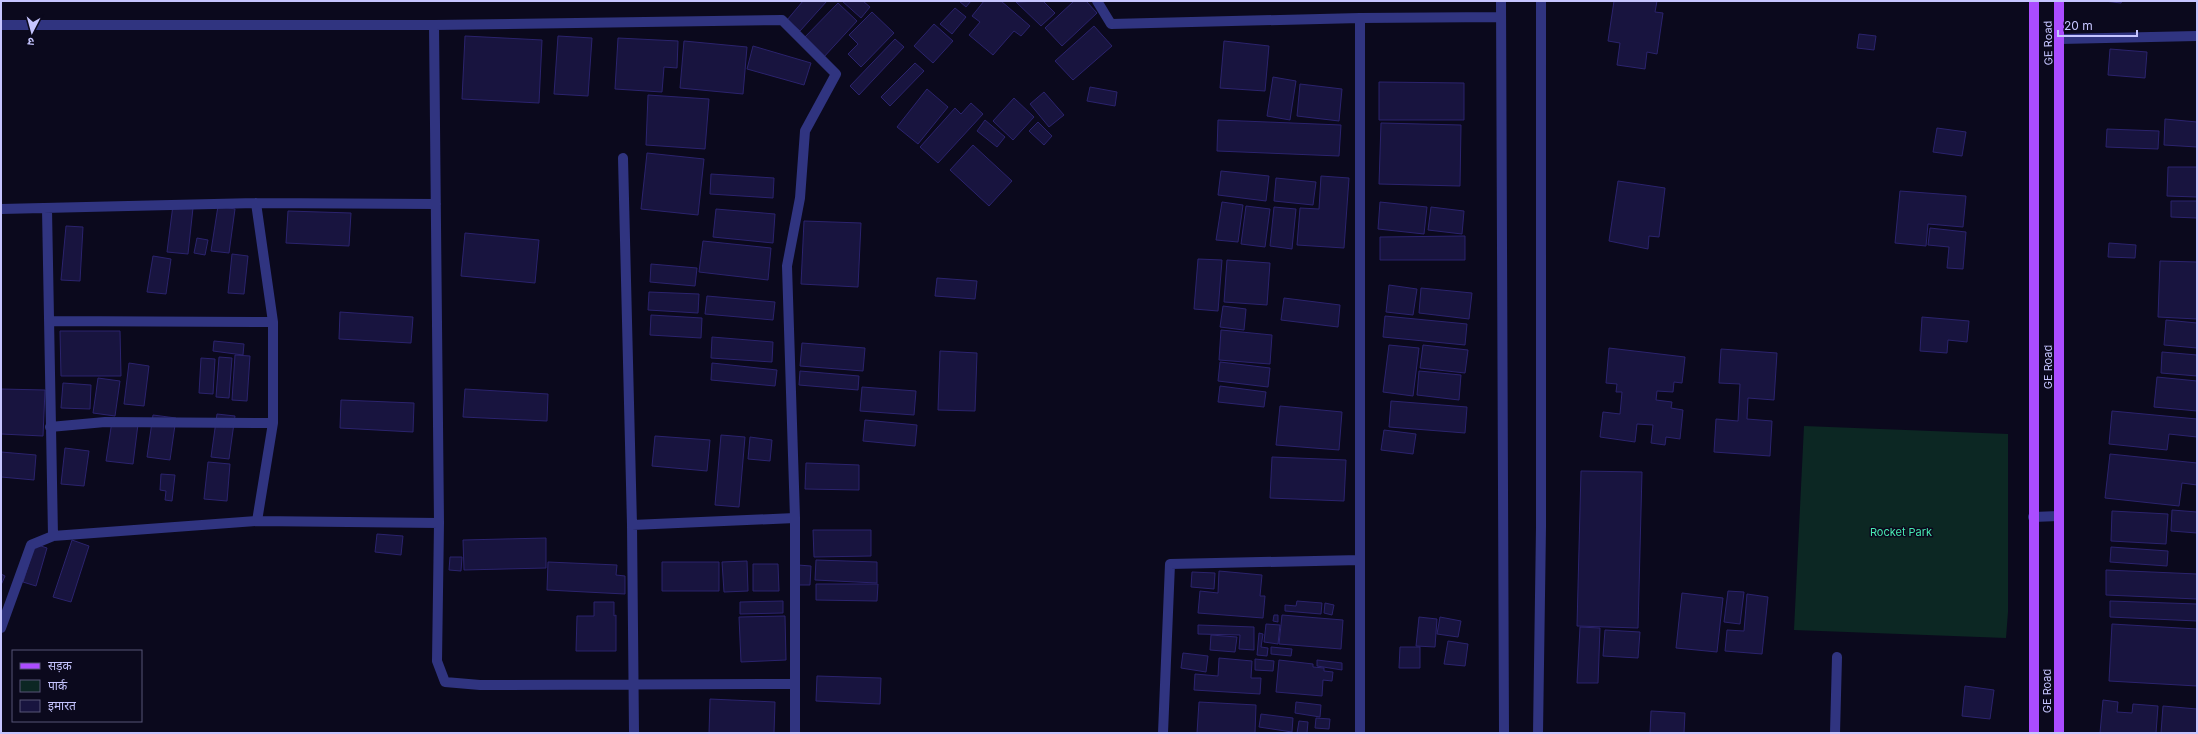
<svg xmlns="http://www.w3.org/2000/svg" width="2198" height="734" viewBox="0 0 2198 734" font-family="Inter,'Noto Sans Devanagari',sans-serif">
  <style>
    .green { fill: #0c2723 }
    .building { fill: #18143f; stroke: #2b236d }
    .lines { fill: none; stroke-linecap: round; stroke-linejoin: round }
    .minor { stroke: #303480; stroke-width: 10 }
    .major { stroke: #ab4cff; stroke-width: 10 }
    .labels { text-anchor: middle; stroke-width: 3; stroke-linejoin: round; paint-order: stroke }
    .street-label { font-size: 11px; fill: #c6c5ff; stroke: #0b091d }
    .park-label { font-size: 11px; fill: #47e9b1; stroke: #0b091d }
  </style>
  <rect width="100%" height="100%" fill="#0b091d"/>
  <!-- green -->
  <path class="green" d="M 1804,426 L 2008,434 L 2008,612 L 2006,638 L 1794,630 Z"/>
  <!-- building -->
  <path class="building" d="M 803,1 L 827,1 L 800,31 L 787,20 Z
    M 842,1 L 863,1 L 870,7 L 861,18 Z
    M 959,1 L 971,1 L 966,7 Z
    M 984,1 L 1001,1 L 1030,26 L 1021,36 L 1014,31 L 993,55 L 969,35 L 980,22 L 972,16 Z
    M 1043,1 L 1055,13 L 1041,26 L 1016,2 Z
    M 1074,1 L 1086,1 L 1097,13 L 1062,46 L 1045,28 Z
    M 1614,1 L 1657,1 L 1655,12 L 1663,13 L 1657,54 L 1647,52 L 1645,69 L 1617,65 L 1620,43 L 1608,41 Z
    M 2104,1 L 2122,1 L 2121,3 Z
    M 838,3 L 857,21 L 823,58 L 803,39 Z
    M 955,8 L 966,17 L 952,34 L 940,24 Z
    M 872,12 L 894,33 L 861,67 L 848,54 L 858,44 L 849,35 Z
    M 934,24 L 953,41 L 933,63 L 914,46 Z
    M 1094,26 L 1112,46 L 1073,80 L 1055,61 Z
    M 1859,34 L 1876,36 L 1874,50 L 1857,48 Z
    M 465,36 L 542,40 L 539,103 L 462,99 Z
    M 558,36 L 592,38 L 588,96 L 554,94 Z
    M 618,38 L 678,41 L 677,68 L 664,67 L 662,92 L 615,89 Z
    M 895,39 L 904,47 L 859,95 L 850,86 Z
    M 684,41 L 747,47 L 743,94 L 680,88 Z
    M 1224,41 L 1269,46 L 1265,91 L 1220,88 Z
    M 753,46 L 811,63 L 804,85 L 747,69 Z
    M 2110,49 L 2147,52 L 2145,78 L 2108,75 Z
    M 915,63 L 924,71 L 890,106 L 881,97 Z
    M 1273,77 L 1296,81 L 1290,120 L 1267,116 Z
    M 1379,82 L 1464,83 L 1464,120 L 1379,120 Z
    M 1300,84 L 1342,89 L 1339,121 L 1297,116 Z
    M 1090,87 L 1117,92 L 1115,106 L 1087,101 Z
    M 927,89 L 948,107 L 918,144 L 897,127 Z
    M 1044,92 L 1064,115 L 1049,127 L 1030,104 Z
    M 648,95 L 709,99 L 705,149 L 646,145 Z
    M 1014,98 L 1034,117 L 1013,140 L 993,121 Z
    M 971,103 L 983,114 L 938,163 L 920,147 L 955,108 L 961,114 Z
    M 2165,119 L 2197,122 L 2197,147 L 2164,145 Z
    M 985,120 L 1005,137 L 997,147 L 977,131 Z
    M 1218,120 L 1341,125 L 1339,156 L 1217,151 Z
    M 1038,122 L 1052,136 L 1044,145 L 1029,131 Z
    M 1381,123 L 1461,125 L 1460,186 L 1379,184 Z
    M 1937,128 L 1966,132 L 1962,156 L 1933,152 Z
    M 2107,129 L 2159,131 L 2158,149 L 2106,147 Z
    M 973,145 L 1012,181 L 989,206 L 950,170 Z
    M 647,153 L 704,159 L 698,215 L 641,209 Z
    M 2168,167 L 2197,167 L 2197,197 L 2167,196 Z
    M 1221,171 L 1269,176 L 1266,201 L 1218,195 Z
    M 711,174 L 774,178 L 773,198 L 710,194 Z
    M 1321,176 L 1349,178 L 1344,248 L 1297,245 L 1300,208 L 1319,209 Z
    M 1276,178 L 1316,182 L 1313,205 L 1274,201 Z
    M 1618,181 L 1665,188 L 1659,237 L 1649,236 L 1648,249 L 1609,241 Z
    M 1900,191 L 1966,196 L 1963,227 L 1928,224 L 1926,246 L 1895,243 Z
    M 2171,201 L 2197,201 L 2197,218 L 2171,217 Z
    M 1222,202 L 1243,205 L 1238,242 L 1216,240 Z
    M 1380,202 L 1427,207 L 1424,234 L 1378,229 Z
    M 173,205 L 193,208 L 188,254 L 167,252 Z
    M 218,206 L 235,209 L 229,253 L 211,251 Z
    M 1246,206 L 1270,209 L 1265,247 L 1241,244 Z
    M 1274,207 L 1296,209 L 1292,249 L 1270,246 Z
    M 1431,207 L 1464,211 L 1462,234 L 1428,230 Z
    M 716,209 L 775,214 L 773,243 L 713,237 Z
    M 288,211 L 351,213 L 349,246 L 286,243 Z
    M 804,221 L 861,223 L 858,287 L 801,284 Z
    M 66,226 L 83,227 L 80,281 L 61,280 Z
    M 1930,228 L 1966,232 L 1963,269 L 1947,268 L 1949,247 L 1928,245 Z
    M 465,233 L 539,240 L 535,283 L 461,276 Z
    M 1465,236 L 1465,260 L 1380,260 L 1380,237 Z
    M 197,238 L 208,240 L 205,255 L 194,253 Z
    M 703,241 L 771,248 L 768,280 L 699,272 Z
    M 2109,243 L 2136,245 L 2135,258 L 2108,257 Z
    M 232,254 L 248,256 L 244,294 L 228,293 Z
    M 153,256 L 171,259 L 166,294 L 147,292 Z
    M 1198,259 L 1222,260 L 1218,311 L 1194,309 Z
    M 1227,260 L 1270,263 L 1267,305 L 1224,302 Z
    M 2160,261 L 2197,262 L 2197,319 L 2158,317 Z
    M 651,264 L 697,268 L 695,286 L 650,282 Z
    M 937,278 L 977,281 L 975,299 L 935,296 Z
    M 1389,285 L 1417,289 L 1413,315 L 1386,312 Z
    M 1421,288 L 1472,293 L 1469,319 L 1419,313 Z
    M 649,292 L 699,294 L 698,313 L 648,310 Z
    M 707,296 L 775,302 L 773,320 L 705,314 Z
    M 1284,298 L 1340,305 L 1338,327 L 1281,320 Z
    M 1223,306 L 1246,309 L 1244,330 L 1220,327 Z
    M 340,312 L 413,317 L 411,343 L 339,339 Z
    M 651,315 L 702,318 L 701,338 L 650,335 Z
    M 1385,316 L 1467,324 L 1465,345 L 1383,337 Z
    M 1922,317 L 1969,321 L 1967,342 L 1948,340 L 1947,353 L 1920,351 Z
    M 2166,320 L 2197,323 L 2197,348 L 2164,345 Z
    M 1221,330 L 1272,335 L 1270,364 L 1219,360 Z
    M 60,331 L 120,331 L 121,376 L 61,376 Z
    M 712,337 L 773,342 L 772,362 L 711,358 Z
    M 214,341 L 244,344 L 243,355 L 213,351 Z
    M 802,343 L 865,348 L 863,371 L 800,366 Z
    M 1389,345 L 1419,348 L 1413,396 L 1383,392 Z
    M 1423,345 L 1468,350 L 1465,373 L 1420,368 Z
    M 1609,348 L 1685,357 L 1682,383 L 1674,382 L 1673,392 L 1657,391 L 1656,400 L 1672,402 L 1671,408 L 1683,410 L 1680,439 L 1666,437 L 1665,445 L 1651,443 L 1653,425 L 1637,424 L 1635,442 L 1600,437 L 1603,412 L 1620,414 L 1622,392 L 1616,392 L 1617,384 L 1606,383 Z
    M 1721,349 L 1777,353 L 1774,400 L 1748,398 L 1747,419 L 1772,421 L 1770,456 L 1714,452 L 1716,419 L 1738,421 L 1740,384 L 1719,383 Z
    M 940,351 L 977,353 L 975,411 L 938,410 Z
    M 2162,352 L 2197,355 L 2197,376 L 2161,373 Z
    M 235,355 L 250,356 L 247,401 L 232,400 Z
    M 219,357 L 232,358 L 229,398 L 216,397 Z
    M 201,358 L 215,359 L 213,394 L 199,393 Z
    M 1220,362 L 1270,368 L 1268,387 L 1218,381 Z
    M 129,363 L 149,366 L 144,406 L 124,404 Z
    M 712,363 L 777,370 L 775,386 L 711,380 Z
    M 800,371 L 859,376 L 858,390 L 799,385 Z
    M 1419,371 L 1461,375 L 1459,400 L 1417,395 Z
    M 2157,377 L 2197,381 L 2197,411 L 2154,407 Z
    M 98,378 L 120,381 L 115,416 L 93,413 Z
    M 63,383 L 91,385 L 90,409 L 61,408 Z
    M 1220,386 L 1266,392 L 1264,407 L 1218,402 Z
    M 862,387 L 916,391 L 914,415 L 860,411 Z
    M 1,389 L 45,390 L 43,436 L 1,434 Z
    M 465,389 L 548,394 L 547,421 L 463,417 Z
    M 341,400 L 414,403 L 413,432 L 340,428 Z
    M 1391,401 L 1467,407 L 1465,433 L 1389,427 Z
    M 1280,406 L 1342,412 L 1339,450 L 1276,445 Z
    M 2112,411 L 2197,419 L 2197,437 L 2169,434 L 2167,450 L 2109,444 Z
    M 217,414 L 235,416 L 229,459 L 211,457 Z
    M 153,415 L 176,418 L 170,460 L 147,457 Z
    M 865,420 L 917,425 L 915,446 L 863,441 Z
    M 112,421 L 138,424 L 133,464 L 106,461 Z
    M 1384,430 L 1416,434 L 1413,454 L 1381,450 Z
    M 721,435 L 745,437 L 739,507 L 715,505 Z
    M 655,436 L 710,440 L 707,471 L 652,466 Z
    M 750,437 L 772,440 L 770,461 L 748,459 Z
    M 65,448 L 89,451 L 84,486 L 61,484 Z
    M 1,452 L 36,455 L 34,480 L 1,477 Z
    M 2110,454 L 2197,463 L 2197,485 L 2182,483 L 2179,506 L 2105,498 Z
    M 1272,457 L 1346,460 L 1344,501 L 1270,498 Z
    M 208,462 L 230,464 L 227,501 L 204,499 Z
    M 806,463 L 859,465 L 859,490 L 805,489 Z
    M 1581,471 L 1642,472 L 1638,628 L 1577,626 Z
    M 161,474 L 175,475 L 172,501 L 165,500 L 166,491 L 160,490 Z
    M 2172,510 L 2197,512 L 2197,533 L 2171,531 Z
    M 2112,511 L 2168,514 L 2166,544 L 2111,541 Z
    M 813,530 L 871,530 L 871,556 L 814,557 Z
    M 377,534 L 403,536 L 401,555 L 375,552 Z
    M 546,538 L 546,568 L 464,570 L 463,540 Z
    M 72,540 L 89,546 L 71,602 L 53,597 Z
    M 35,544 L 47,548 L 36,586 L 23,582 Z
    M 2111,547 L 2168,551 L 2167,566 L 2110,562 Z
    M 450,557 L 462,557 L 461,571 L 449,570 Z
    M 816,560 L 877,562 L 877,583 L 815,580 Z
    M 747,561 L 748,591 L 724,592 L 722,562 Z
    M 548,562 L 617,565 L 616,575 L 625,576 L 625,594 L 547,590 Z
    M 662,562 L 719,562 L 719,591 L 662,591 Z
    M 753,564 L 778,564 L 779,591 L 753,591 Z
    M 798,565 L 811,566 L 810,585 L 798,585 Z
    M 2106,570 L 2197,574 L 2197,599 L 2106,595 Z
    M 1219,571 L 1262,575 L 1260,596 L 1265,596 L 1263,618 L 1198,613 L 1200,591 L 1218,593 Z
    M 1192,572 L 1215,573 L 1214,589 L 1191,587 Z
    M 1,574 L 5,576 L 1,585 Z
    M 816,584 L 878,584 L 877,601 L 816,600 Z
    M 1728,591 L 1744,592 L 1740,624 L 1724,622 Z
    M 1682,593 L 1723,598 L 1717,652 L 1676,648 Z
    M 1747,594 L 1768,597 L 1762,654 L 1725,651 L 1727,630 L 1744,631 Z
    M 783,601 L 783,613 L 740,614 L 740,602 Z
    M 1297,601 L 1322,603 L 1321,614 L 1285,611 L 1285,605 L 1296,606 Z
    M 2110,601 L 2197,604 L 2197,621 L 2110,617 Z
    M 594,602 L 614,602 L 614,616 L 616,615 L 616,651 L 576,651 L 577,616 L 594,616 Z
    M 1325,603 L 1334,605 L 1332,615 L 1324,613 Z
    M 1274,615 L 1278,615 L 1278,622 L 1273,621 Z
    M 1282,615 L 1343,620 L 1341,649 L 1279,644 Z
    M 785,616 L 786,660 L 741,662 L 739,617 Z
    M 1419,617 L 1437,619 L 1435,647 L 1416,646 Z
    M 1440,617 L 1461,621 L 1458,637 L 1437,634 Z
    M 1266,624 L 1280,625 L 1278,644 L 1264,642 Z
    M 2112,624 L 2197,629 L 2197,686 L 2109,681 Z
    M 1198,625 L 1254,627 L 1254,650 L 1239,649 L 1240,635 L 1198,634 Z
    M 1580,627 L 1600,628 L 1598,683 L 1577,683 Z
    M 1605,630 L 1640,632 L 1638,658 L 1603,656 Z
    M 1259,633 L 1263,634 L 1261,647 L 1268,648 L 1267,656 L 1257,655 Z
    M 1211,635 L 1237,637 L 1235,652 L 1210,650 Z
    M 1448,641 L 1468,644 L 1465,666 L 1444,664 Z
    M 1271,647 L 1292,649 L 1291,656 L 1271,654 Z
    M 1400,647 L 1420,647 L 1420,668 L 1399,668 Z
    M 1183,653 L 1208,656 L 1206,672 L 1181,668 Z
    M 1219,658 L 1252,661 L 1251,678 L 1261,678 L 1260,694 L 1194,690 L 1195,674 L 1218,676 Z
    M 1255,659 L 1274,661 L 1273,671 L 1255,670 Z
    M 1279,660 L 1313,664 L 1313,667 L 1324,668 L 1324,671 L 1333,672 L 1332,681 L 1323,680 L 1322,696 L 1276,692 Z
    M 1317,660 L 1342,663 L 1342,670 L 1317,666 Z
    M 817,676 L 881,678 L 880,704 L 816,701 Z
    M 1965,686 L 1994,690 L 1990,719 L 1962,716 Z
    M 710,699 L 775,702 L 774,733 L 709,733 Z
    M 2103,700 L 2118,702 L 2117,712 L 2132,713 L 2133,704 L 2158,706 L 2156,733 L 2100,733 Z
    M 1199,702 L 1256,705 L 1255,733 L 1197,733 Z
    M 1296,702 L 1321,705 L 1320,717 L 1295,713 Z
    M 2163,706 L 2197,709 L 2197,733 L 2161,733 Z
    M 1651,711 L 1685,713 L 1684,733 L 1650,733 Z
    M 1261,714 L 1293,718 L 1292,732 L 1259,727 Z
    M 1316,718 L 1330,719 L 1329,729 L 1315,728 Z
    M 1299,721 L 1308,722 L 1307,733 L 1297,733 Z"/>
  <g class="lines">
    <!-- minor -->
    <path class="minor" d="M 1097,1 L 1111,24 L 1360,18 L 1501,17
      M 1501,1 L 1504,733
      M 1,25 L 434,25 L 782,20 L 836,74 L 805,131 L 800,198 L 787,266 L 795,518 L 795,733
      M 434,25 L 439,523 L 437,661 L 445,682 L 480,685 L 794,684
      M 2060,39 L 2197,36
      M 623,158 L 632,525 L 634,733
      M 256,203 L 273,322 L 273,423 L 257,521
      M 1,209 L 256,203 L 436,204
      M 47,209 L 53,536
      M 49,321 L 273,322
      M 50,427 L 105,422 L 273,423
      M 2033,517 L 2059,516
      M 632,525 L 795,518
      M 1,628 L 31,545 L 53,536 L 257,521 L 439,523
      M 1163,733 L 1170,564 L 1360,560
      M 1360,733 L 1360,18
      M 1538,733 L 1541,527 L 1541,1
      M 1835,733 L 1837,657"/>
    <!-- major -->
    <path class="major" d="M 2034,1 L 2034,733
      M 2059,1 L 2059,733"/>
  </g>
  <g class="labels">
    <!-- street labels -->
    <g class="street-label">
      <text transform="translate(2048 43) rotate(-91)" y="4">GE Road</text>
      <text transform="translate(2048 367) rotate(-90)" y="4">GE Road</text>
      <text transform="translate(2047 691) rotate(-90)" y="4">GE Road</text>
    </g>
    <!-- park labels -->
    <g class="park-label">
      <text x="1901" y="536">Rocket Park</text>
    </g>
  </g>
  <!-- border -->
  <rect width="2198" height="734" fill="none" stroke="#c6c5ff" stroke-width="4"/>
  <!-- legend -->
  <rect x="12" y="650" width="130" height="72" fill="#0b091d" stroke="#565477"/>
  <rect x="20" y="663" width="20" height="6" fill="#ab4cff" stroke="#565477"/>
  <text x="48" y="670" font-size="12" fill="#c6c5ff">सड़क</text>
  <rect x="20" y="680" width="20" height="12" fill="#0c2723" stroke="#565477"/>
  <text x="48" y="690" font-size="12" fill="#c6c5ff">पार्क</text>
  <rect x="20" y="700" width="20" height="12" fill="#18143f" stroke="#565477"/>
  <text x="48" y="710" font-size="12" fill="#c6c5ff">इमारत</text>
  <!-- north arrow -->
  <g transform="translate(32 32) rotate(186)" stroke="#0b091d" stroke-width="3" paint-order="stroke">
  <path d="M0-3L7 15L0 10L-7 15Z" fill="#c6c5ff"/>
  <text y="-6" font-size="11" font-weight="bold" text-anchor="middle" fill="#c6c5ff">उ</text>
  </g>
  <!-- scale -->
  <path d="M2058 30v6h79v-6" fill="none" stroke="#c6c5ff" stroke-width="2"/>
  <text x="2064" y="30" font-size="12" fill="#c6c5ff" stroke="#0b091d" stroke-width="3" paint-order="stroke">20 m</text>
</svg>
